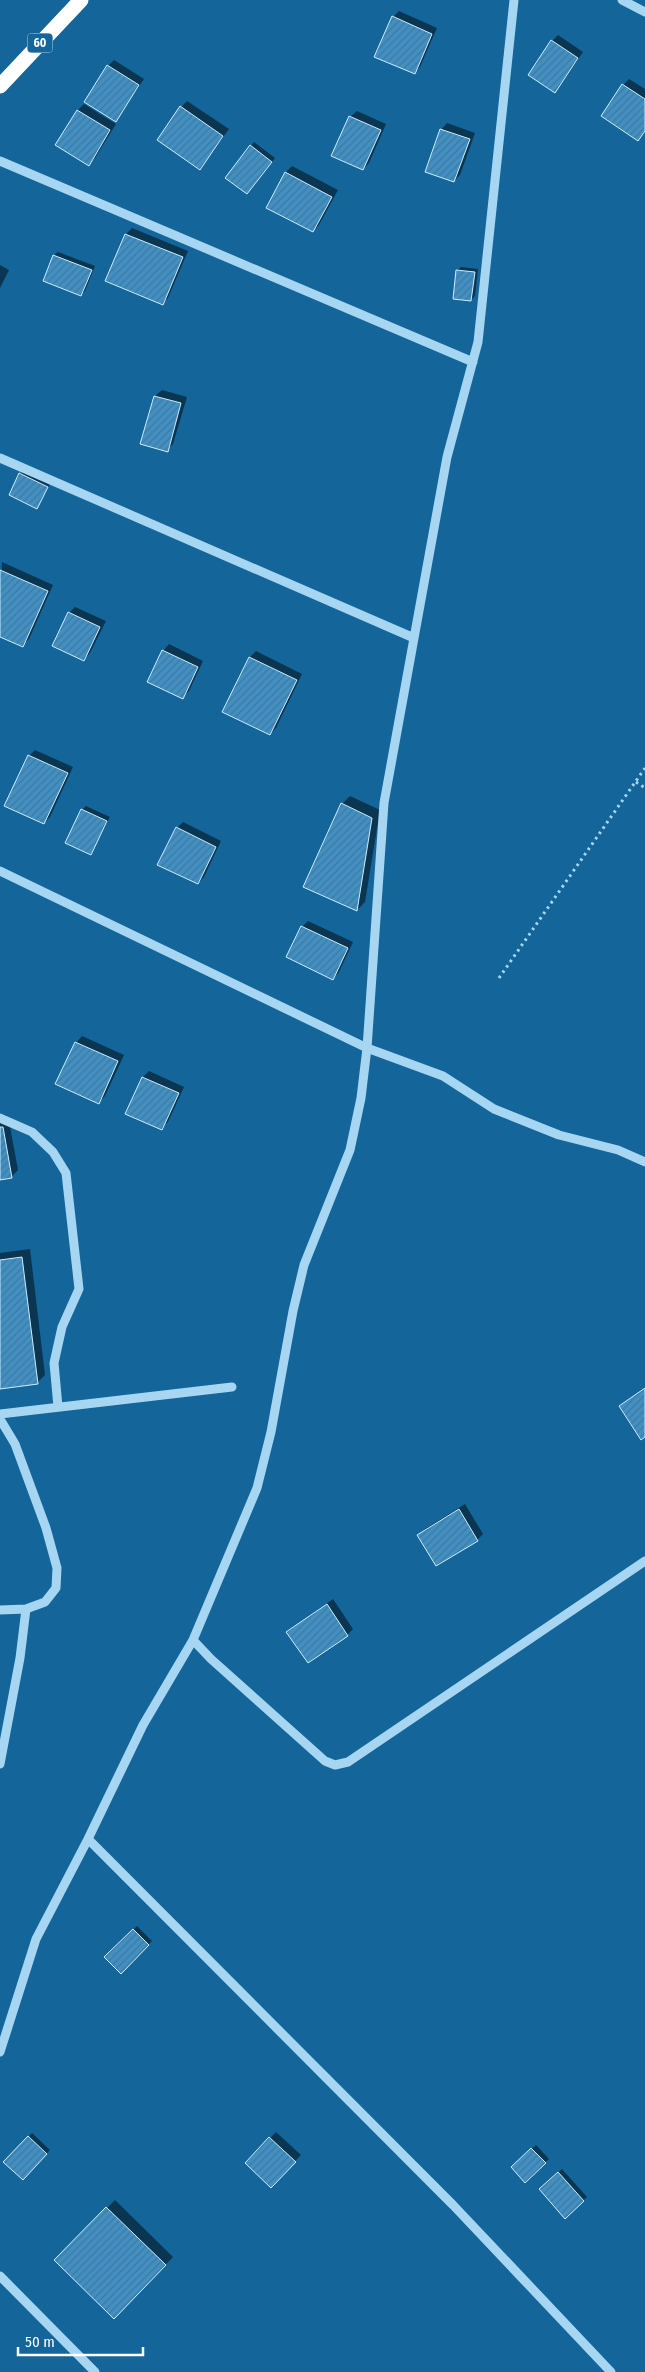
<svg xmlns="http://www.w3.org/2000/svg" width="645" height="2372" viewBox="0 0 645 2372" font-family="'Fira Sans Condensed',sans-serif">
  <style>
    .shadow { fill: #0007 }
    .building { fill: url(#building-hatch); stroke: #cfecfd }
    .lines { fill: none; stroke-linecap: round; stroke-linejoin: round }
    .path { stroke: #a7d6f3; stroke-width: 3; stroke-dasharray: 2.5 4; stroke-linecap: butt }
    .minor { stroke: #a7d6f3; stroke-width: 9 }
    .highway { stroke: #fff; stroke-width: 15 }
    .labels { text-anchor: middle; stroke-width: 4.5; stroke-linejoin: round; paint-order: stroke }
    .shield { fill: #13659a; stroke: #b8d1e1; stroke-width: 1 }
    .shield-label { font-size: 12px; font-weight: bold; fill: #fff }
  </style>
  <defs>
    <pattern id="building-hatch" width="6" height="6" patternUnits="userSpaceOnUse" patternTransform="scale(1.25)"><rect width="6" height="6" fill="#4090c3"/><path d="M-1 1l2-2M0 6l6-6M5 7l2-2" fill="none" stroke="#447899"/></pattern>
  </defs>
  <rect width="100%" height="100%" fill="#13659a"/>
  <!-- shadow -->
  <path class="shadow" d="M 399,11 L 437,28 L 420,67 L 414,73 L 393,17 Z
    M 558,35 L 583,52 L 555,92 L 552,41 Z
    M 114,60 L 144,79 L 116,120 L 108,66 Z
    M 629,79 L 645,89 L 645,132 L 638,139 L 623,85 Z
    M 187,101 L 229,129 L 200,168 L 181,107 Z
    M 84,104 L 116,124 L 95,158 L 89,164 L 57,145 L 78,110 Z
    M 357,111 L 386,124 L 369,163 L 363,169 L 350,117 Z
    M 447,123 L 475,133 L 460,175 L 454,181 L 441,130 Z
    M 254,142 L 275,158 L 251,189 L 251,146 Z
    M 292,166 L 338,190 L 319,225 L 313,231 L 268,207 L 286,172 Z
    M 132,228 L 188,251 L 168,298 L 162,304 L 107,280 L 126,234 Z
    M 58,252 L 95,266 L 85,291 L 81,295 L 44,281 L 54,255 Z
    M 0,265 L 9,270 L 0,288 Z
    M 461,267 L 478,269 L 475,296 L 471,300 L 457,271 Z
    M 162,390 L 187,397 L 173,444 L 167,450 L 142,443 L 155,396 Z
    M 24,470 L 51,482 L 37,507 L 20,474 Z
    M 2,562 L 53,585 L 29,639 L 23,645 L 0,635 Z
    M 75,607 L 106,621 L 90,653 L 84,659 L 69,613 Z
    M 169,644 L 203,661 L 189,691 L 183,697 L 149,681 L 163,651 Z
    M 256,651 L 302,674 L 276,728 L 270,734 L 250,657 Z
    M 35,750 L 73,767 L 50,817 L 44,823 L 29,756 Z
    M 350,796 L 380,810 L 365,902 L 357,910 L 342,804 Z
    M 86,806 L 110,817 L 90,853 L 82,810 Z
    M 183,822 L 221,841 L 204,877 L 198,883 L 177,828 Z
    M 308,921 L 353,942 L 339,972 L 333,978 L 302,927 Z
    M 82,1036 L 124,1055 L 105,1096 L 99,1102 L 76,1043 Z
    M 149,1071 L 184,1087 L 168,1122 L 161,1128 L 127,1113 L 143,1077 Z
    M 9,1121 L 18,1170 L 12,1176 L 0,1179 L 0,1123 Z
    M 30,1249 L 45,1375 L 37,1383 L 0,1388 L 0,1253 Z
    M 645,1388 L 645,1435 L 620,1406 Z
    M 465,1504 L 483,1534 L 477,1540 L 419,1535 L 425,1529 Z
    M 333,1599 L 353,1629 L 347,1635 L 288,1632 Z
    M 137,1926 L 152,1941 L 121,1972 L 106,1957 Z
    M 276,2132 L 301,2155 L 271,2186 L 246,2163 Z
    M 32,2133 L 50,2150 L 23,2179 L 5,2162 Z
    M 536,2145 L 549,2159 L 525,2181 L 512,2167 Z
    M 562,2169 L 587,2197 L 565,2217 L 540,2189 Z
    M 115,2200 L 173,2257 L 114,2317 L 56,2260 Z"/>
  <!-- building -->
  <path class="building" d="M 392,16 L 432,34 L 415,74 L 374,57 Z
    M 551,40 L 578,58 L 555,93 L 528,75 Z
    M 107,65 L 139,85 L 116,122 L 84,102 Z
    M 622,84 L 645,99 L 645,131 L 638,141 L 601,116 Z
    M 180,106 L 223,136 L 200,170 L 157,140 Z
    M 77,110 L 110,130 L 89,166 L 55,145 Z
    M 349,116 L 381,130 L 363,170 L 331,156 Z
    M 440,129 L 470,139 L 454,182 L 425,172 Z
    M 250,145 L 272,162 L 247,194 L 225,178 Z
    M 285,172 L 332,197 L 313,232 L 266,208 Z
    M 125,234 L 183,257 L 163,305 L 105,281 Z
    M 53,255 L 92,270 L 81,296 L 43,281 Z
    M 456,270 L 475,272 L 471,301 L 453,299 Z
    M 154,396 L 181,403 L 168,452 L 140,444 Z
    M 19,473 L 48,487 L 37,509 L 9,495 Z
    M 0,570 L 48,591 L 23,647 L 0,637 Z
    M 68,612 L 100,627 L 84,661 L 52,646 Z
    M 162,650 L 198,667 L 183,699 L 147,682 Z
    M 249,657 L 297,680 L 270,735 L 222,712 Z
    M 28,755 L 68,773 L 44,824 L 4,806 Z
    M 341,803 L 372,818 L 357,911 L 303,887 Z
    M 81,809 L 107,821 L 91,855 L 65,843 Z
    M 176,827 L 216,847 L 198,884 L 157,865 Z
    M 301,926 L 348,948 L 333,980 L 286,957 Z
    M 75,1042 L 118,1061 L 99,1104 L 55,1084 Z
    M 142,1077 L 179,1093 L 162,1130 L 125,1114 Z
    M 0,1127 L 3,1127 L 12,1178 L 0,1180 Z
    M 22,1257 L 38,1384 L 0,1389 L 0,1260 Z
    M 645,1388 L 645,1437 L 641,1440 L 619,1406 Z
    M 459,1509 L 478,1541 L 436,1566 L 417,1535 Z
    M 327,1604 L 348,1636 L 308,1663 L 286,1632 Z
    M 133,1929 L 149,1945 L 121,1974 L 104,1957 Z
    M 28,2136 L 47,2154 L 23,2180 L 3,2162 Z
    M 269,2137 L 296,2162 L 271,2188 L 245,2163 Z
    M 531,2148 L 546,2163 L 525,2183 L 511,2167 Z
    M 558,2172 L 584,2201 L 565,2219 L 539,2189 Z
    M 106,2207 L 166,2265 L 114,2319 L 54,2260 Z"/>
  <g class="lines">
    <!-- path -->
    <path class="path" d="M 636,782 L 645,788
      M 499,978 L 645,768"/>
    <!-- minor -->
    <path class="minor" d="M 622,0 L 645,12
      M 0,161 L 473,362
      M 0,458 L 414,638
      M 0,871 L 367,1048 L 443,1076 L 494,1109 L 559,1135 L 618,1150 L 645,1162
      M 0,1118 L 32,1132 L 53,1152 L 66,1173 L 79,1289 L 62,1327 L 54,1363 L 58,1407
      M 0,1414 L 232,1387
      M 0,1419 L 15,1444 L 46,1528 L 57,1568 L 56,1588 L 45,1602 L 26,1609 L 0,1610
      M 193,1640 L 211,1659 L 325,1761 L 335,1765 L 348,1762 L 645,1561
      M 0,1764 L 20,1658 L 26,1609
      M 88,1839 L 453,2205 L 611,2372
      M 0,2052 L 36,1939 L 88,1839 L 143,1725 L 193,1640 L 257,1488 L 271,1432 L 293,1311 L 304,1265 L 350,1150 L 361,1098 L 367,1048 L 384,803 L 447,457 L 478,342 L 514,0
      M 0,2276 L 95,2372"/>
    <!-- highway -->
    <path class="highway" d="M 0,86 L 81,0"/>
  </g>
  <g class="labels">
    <!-- shield labels -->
    <rect class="shield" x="27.5" y="33.5" width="25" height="19" rx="4"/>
    <g class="shield-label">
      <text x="40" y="47">60</text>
    </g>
  </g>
  <!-- scale -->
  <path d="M18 2347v8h125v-8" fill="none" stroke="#ffffff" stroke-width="2.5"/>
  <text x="25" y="2347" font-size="15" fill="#ffffff" stroke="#13659a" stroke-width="4" paint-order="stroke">50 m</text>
</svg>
